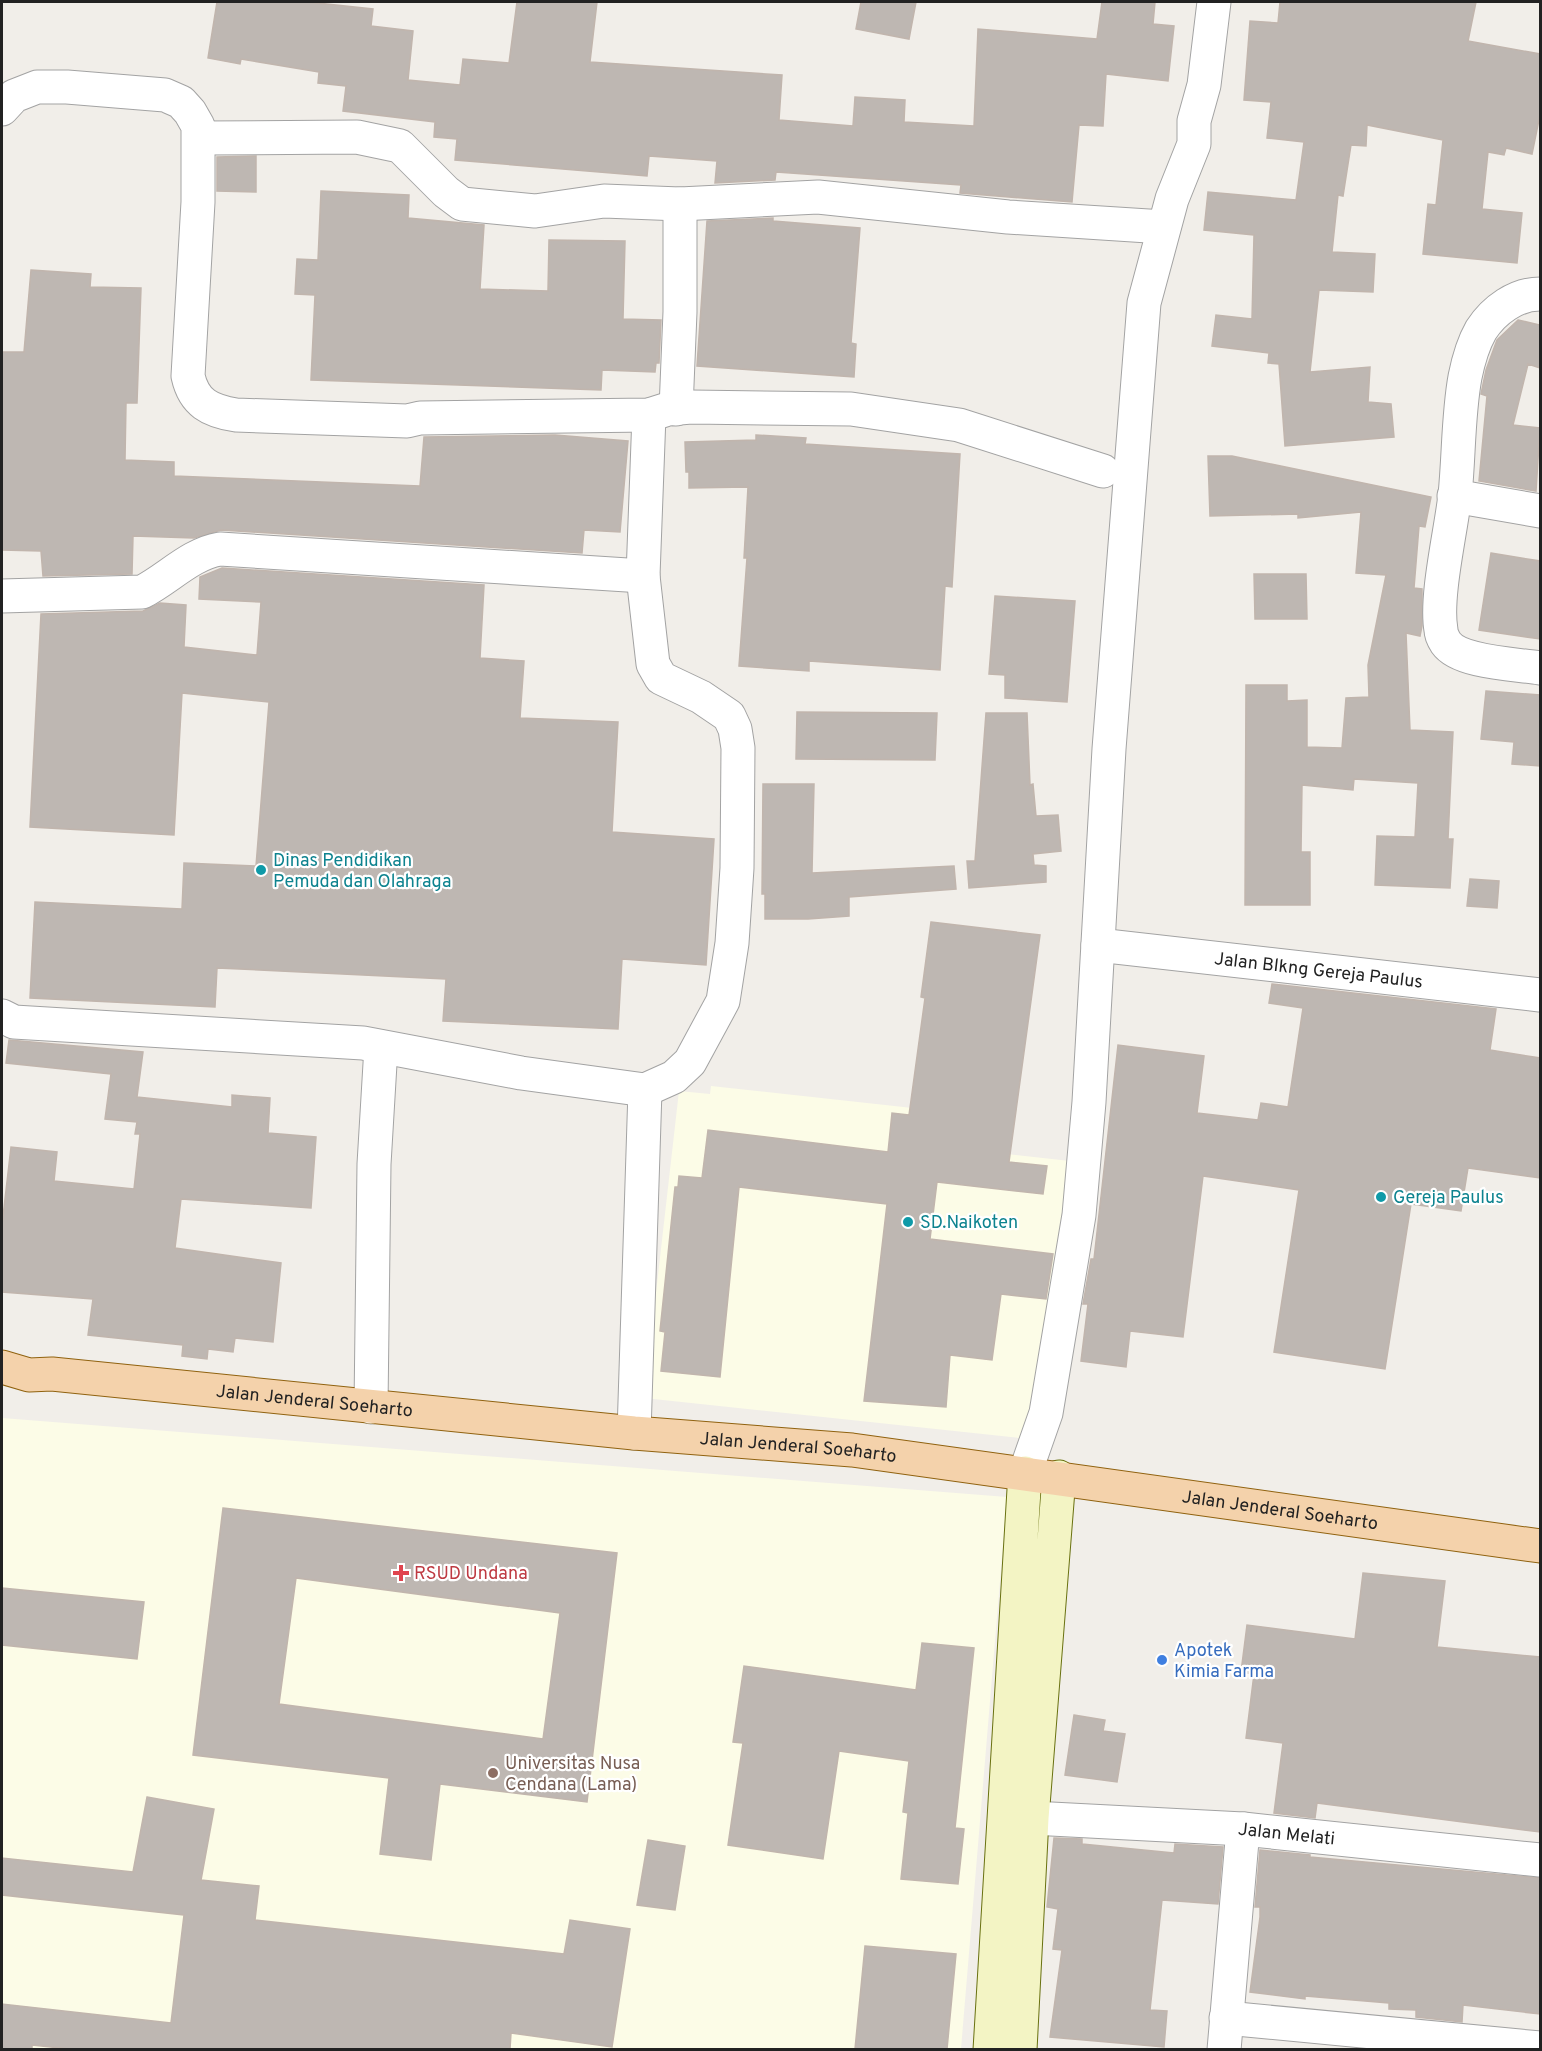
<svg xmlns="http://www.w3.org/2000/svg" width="1542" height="2051" viewBox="0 0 1542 2051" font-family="Overpass,sans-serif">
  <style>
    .education { fill: #fcfce7 }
    .building { fill: #beb7b2; stroke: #c1b5ad; stroke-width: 1.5; fill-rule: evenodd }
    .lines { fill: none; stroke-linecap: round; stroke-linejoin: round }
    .street-casing { stroke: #a3a3a3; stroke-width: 35 }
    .secondary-casing { stroke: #697110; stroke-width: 35 }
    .primary-casing { stroke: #90620f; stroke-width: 35 }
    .street { stroke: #fff; stroke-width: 33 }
    .secondary { stroke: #f3f4c4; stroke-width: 33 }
    .primary { stroke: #f4d2ab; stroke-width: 33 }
    .culture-dot { fill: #0f9aa8; stroke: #fff; stroke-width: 2 }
    .health-dot { fill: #e0444e; stroke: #fff; stroke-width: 2 }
    .shop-dot { fill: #3f7fe0; stroke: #fff; stroke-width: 2 }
    .education-dot { fill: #8d6e63; stroke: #fff; stroke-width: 2 }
    .labels { text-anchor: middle; stroke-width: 4.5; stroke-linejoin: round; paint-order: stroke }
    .culture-label { font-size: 18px; fill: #0d838f; stroke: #fff; text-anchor: start }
    .street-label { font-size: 18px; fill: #222; stroke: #fff }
    .health-label { font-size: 18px; fill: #be3a42; stroke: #fff; text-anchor: start }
    .shop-label { font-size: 18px; fill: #366cbe; stroke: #fff; text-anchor: start }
    .education-label { font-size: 18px; fill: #785e54; stroke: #fff; text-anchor: start }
  </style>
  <rect width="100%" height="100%" fill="#f1eee9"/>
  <!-- education -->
  <path class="education" d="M 711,1086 L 949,1112 L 945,1147 L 1070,1161 L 1038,1440 L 644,1398 L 679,1091 L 710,1094 Z
    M 2,1418 L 1007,1497 L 961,2049 L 2,2049 Z"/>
  <!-- building -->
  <path class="building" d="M 217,2 L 308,2 L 373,9 L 371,26 L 413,31 L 408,80 L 460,85 L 463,59 L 509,63 L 517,2 L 597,2 L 590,62 L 782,75 L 779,120 L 853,126 L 855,97 L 905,100 L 904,122 L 974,126 L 978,29 L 1097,39 L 1102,2 L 1155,2 L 1153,24 L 1174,26 L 1168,81 L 1106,74 L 1103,126 L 1079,125 L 1072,202 L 960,193 L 961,185 L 776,172 L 775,180 L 715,183 L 717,161 L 649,156 L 647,176 L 455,160 L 457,139 L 434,137 L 435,122 L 343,111 L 346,86 L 318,83 L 319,72 L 241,59 L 240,64 L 208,58 Z
    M 861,2 L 916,2 L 909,39 L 856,29 Z
    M 1280,2 L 1476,2 L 1468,41 L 1540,54 L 1540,115 L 1532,154 L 1506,148 L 1504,155 L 1488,152 L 1482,209 L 1522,213 L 1517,263 L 1423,254 L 1428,204 L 1436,205 L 1443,140 L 1367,125 L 1366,146 L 1351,145 L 1343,196 L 1338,195 L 1332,252 L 1375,254 L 1373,292 L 1319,290 L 1310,372 L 1370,367 L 1368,402 L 1391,404 L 1394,437 L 1285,446 L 1279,364 L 1268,363 L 1269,353 L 1212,346 L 1216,315 L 1252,319 L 1254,235 L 1204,230 L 1208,192 L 1296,200 L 1304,142 L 1267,138 L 1271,102 L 1244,100 L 1250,21 L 1278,23 Z
    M 256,156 L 256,192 L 217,191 L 217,157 Z
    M 321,191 L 409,195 L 408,218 L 484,225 L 480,289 L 548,291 L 549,240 L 625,241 L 623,319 L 661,320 L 659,363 L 656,363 L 655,372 L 602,370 L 601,390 L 311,380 L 315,295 L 295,294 L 297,259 L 318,260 Z
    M 773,218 L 773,221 L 860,228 L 851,343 L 856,344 L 854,377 L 697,366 L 707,221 Z
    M 31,270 L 91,274 L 90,287 L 141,288 L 137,403 L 126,403 L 125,460 L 174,462 L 174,476 L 420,486 L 424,437 L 555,435 L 628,441 L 620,532 L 584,530 L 582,553 L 221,530 L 194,538 L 133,536 L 132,574 L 43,576 L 41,551 L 2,550 L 2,352 L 24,352 Z
    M 1518,320 L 1540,325 L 1540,368 L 1528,364 L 1513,425 L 1540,428 L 1536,491 L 1479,481 L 1487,396 L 1481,394 L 1486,370 L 1497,340 Z
    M 756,435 L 806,438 L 805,444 L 960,454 L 952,587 L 945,586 L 940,670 L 809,661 L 809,671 L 739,666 L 747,558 L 744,558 L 748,487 L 689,488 L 689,472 L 686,472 L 685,442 L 756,440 Z
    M 1208,456 L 1232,456 L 1431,497 L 1425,527 L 1419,526 L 1414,588 L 1422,589 L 1422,626 L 1420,636 L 1406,633 L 1410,730 L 1453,732 L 1448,839 L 1453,839 L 1450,888 L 1375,885 L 1377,836 L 1415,837 L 1418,783 L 1354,779 L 1353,790 L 1302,785 L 1301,852 L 1310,852 L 1310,905 L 1245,905 L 1246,685 L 1287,685 L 1287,701 L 1307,700 L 1307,747 L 1342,748 L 1346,698 L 1369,697 L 1368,665 L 1386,575 L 1356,573 L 1361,512 L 1298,518 L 1298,514 L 1210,516 Z
    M 1491,553 L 1540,561 L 1540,639 L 1479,630 Z
    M 222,568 L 484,585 L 480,658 L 524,661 L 520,718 L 618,722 L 612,832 L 714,839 L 706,965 L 622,959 L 618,1029 L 443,1021 L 446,979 L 217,968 L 215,1007 L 30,998 L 35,902 L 182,909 L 184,863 L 256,866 L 269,702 L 182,693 L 174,835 L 30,827 L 41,614 L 143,611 L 160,603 L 186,605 L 184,647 L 257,655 L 261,602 L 199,599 L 200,577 Z
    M 1254,574 L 1306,574 L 1307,619 L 1255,619 Z
    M 995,596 L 1075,601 L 1067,702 L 1005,698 L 1005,675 L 989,674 Z
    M 1486,691 L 1540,695 L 1540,766 L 1512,764 L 1514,742 L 1481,739 Z
    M 797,712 L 937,713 L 935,760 L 796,759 Z
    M 986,713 L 1027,713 L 1030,785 L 1033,784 L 1036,816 L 1058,815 L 1061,851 L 1033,854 L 1034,865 L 1046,866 L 1046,882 L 969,888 L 967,861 L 975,861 Z
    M 763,784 L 814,784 L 812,873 L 954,866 L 956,889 L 849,897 L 849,916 L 808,919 L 765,919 L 765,894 L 762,894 Z
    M 1470,879 L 1499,881 L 1497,908 L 1467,906 Z
    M 931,922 L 1040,935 L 1009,1162 L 1047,1166 L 1043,1194 L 937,1182 L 930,1239 L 1053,1254 L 1046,1299 L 1001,1294 L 992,1360 L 950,1355 L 946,1407 L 864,1401 L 887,1204 L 739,1187 L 720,1377 L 661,1371 L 665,1332 L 660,1331 L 675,1187 L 678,1187 L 679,1176 L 702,1178 L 708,1130 L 888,1152 L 892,1113 L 909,1115 L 925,998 L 921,997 Z
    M 1272,984 L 1496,1009 L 1490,1050 L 1540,1058 L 1540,1178 L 1468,1168 L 1461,1211 L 1411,1204 L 1385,1369 L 1274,1352 L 1299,1190 L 1203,1176 L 1183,1337 L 1130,1331 L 1126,1367 L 1081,1361 L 1088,1304 L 1083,1304 L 1091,1259 L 1094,1259 L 1118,1045 L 1204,1056 L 1197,1113 L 1258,1120 L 1261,1103 L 1288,1107 L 1303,1008 L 1269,1003 Z
    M 9,1040 L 143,1052 L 137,1097 L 232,1107 L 232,1095 L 270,1098 L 268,1133 L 316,1137 L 311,1208 L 181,1199 L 175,1248 L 281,1263 L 273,1342 L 235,1338 L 233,1352 L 208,1349 L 207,1359 L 182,1356 L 183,1345 L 88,1335 L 93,1299 L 2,1292 L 2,1225 L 11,1147 L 57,1152 L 54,1181 L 134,1189 L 140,1134 L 135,1134 L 137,1122 L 105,1119 L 111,1074 L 6,1063 Z
    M 223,1508 L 617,1553 L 587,1802 L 440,1784 L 431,1860 L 380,1854 L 389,1778 L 193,1755 ZM 296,1578 L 560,1613 L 543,1739 L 279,1704 Z
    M 1363,1573 L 1445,1581 L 1437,1647 L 1540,1657 L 1540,1832 L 1317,1803 L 1315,1818 L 1274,1813 L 1283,1743 L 1246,1738 L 1254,1674 L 1241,1672 L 1247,1625 L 1355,1639 Z
    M 2,1588 L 144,1602 L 137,1659 L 2,1645 Z
    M 922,1643 L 974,1648 L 955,1828 L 964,1829 L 958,1884 L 901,1879 L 908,1813 L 903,1812 L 909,1761 L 839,1751 L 823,1859 L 728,1845 L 743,1743 L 733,1742 L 744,1666 L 916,1690 Z
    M 1074,1715 L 1105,1720 L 1103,1731 L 1125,1734 L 1117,1782 L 1065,1775 Z
    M 147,1797 L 214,1809 L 201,1880 L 259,1886 L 255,1920 L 564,1954 L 570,1920 L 630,1929 L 612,2047 L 511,2033 L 510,2049 L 69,2049 L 32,2045 L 32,2049 L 2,2049 L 2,2004 L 171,2023 L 184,1915 L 2,1895 L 2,1858 L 133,1872 Z
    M 1054,1838 L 1082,1839 L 1082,1844 L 1174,1853 L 1175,1844 L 1223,1847 L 1218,1904 L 1162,1900 L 1150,2010 L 1167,2011 L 1164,2047 L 1050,2037 L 1062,1950 L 1053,1949 L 1058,1909 L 1047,1907 Z
    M 648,1840 L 685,1846 L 675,1910 L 637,1905 Z
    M 1260,1850 L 1310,1855 L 1310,1857 L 1540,1878 L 1540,2014 L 1463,2005 L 1462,2022 L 1416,2017 L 1416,2010 L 1389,2009 L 1389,2003 L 1305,1996 L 1305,1999 L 1250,1992 L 1260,1917 L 1260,1907 L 1255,1907 Z
    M 865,1946 L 956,1954 L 947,2049 L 855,2049 Z"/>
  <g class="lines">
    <defs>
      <g id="street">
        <path d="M 2,109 L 14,96 L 37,87 L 67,87 L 165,95 L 181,102 L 190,112 L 198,126 L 198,202 L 188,376 C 194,403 210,411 236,415 L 407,421 L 420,418 L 649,415 L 668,409 L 691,407 L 851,409 L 959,425 L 1103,471"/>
        <path d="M 199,138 L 357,137 L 400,146 L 446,192 L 462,204 L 535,211 L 604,201 L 680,204 L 818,197 L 1008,217 L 1164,227"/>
        <path d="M 1540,294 C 1516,294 1494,310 1481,330 C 1473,344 1468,362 1465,377 C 1458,415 1459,456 1455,495 C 1451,531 1435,597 1441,630 C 1441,634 1444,640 1446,643 C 1460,663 1517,664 1540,668"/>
        <path d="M 676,409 L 680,312 L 680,204"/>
        <path d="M 1454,496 L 1540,511"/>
        <path d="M 2,596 L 142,592 C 168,579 190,554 220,549 L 643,576"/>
        <path id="s1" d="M 1098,945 L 1540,995"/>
        <path d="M 2,1016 L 14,1022 L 363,1043 L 521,1073 L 645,1090 L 634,1433"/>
        <path d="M 645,1090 L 674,1077 L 690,1062 L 723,1001 L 732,943 L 737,868 L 738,748 L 735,729 L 729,716 L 701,697 L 661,678 L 653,664 L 643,576 L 649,415"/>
        <path d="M 371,1407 L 374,1164 L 381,1047"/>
        <path d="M 1025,1473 L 1046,1413 L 1079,1215 L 1089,1102 L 1109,749 L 1144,303 L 1172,199 L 1194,144 L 1194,121 L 1204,85 L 1214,2"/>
        <path id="s2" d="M 1032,1818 L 1243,1829 L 1540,1860"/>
        <path d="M 1226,2018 L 1540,2048"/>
        <path d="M 1224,2050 L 1243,1829"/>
      </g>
      <path id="secondary" d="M 990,2050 L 1025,1473
        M 1020,2050 L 1032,1818 L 1059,1477"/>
      <g id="primary">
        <path id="s3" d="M 2,1367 L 29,1375 L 52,1374 L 634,1433 L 852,1450 L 1540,1546"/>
      </g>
    </defs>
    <!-- street casing -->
    <use href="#street" class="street-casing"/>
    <!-- secondary casing -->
    <use href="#secondary" class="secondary-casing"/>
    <!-- primary casing -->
    <use href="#primary" class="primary-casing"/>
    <!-- street -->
    <use href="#street" class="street"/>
    <!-- secondary -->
    <use href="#secondary" class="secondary"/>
    <!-- primary -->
    <use href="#primary" class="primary"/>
  </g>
  <!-- markers -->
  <g class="culture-dot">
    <circle cx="261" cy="870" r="6"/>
    <circle cx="1381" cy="1197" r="6"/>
    <circle cx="908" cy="1222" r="6"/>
  </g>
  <path class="health-dot" d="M398 1564h6v6h6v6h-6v6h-6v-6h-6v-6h6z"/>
  <circle class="shop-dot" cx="1162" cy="1660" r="6"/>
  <circle class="education-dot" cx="493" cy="1773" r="6"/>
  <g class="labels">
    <!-- culture labels -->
    <g class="culture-label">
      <text x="273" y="866">Dinas Pendidikan<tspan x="273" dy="21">Pemuda dan Olahraga</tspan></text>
      <text x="1393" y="1203">Gereja Paulus</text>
      <text x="920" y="1228">SD.Naikoten</text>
    </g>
    <!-- street labels -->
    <g class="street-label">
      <text dy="6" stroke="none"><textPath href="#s1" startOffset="222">Jalan Blkng Gereja Paulus</textPath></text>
      <text dy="6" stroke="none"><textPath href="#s3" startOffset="315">Jalan Jenderal Soeharto</textPath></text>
      <text dy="6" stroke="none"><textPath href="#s3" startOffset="801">Jalan Jenderal Soeharto</textPath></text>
      <text dy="6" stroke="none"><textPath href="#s3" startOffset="1287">Jalan Jenderal Soeharto</textPath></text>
      <text dy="6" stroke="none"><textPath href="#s2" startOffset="255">Jalan Melati</textPath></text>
    </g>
    <!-- health labels -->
    <g class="health-label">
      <text x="414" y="1579">RSUD Undana</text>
    </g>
    <!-- shop labels -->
    <g class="shop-label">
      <text x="1174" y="1656">Apotek<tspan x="1174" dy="21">Kimia Farma</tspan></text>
    </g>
    <!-- education labels -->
    <g class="education-label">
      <text x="505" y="1769">Universitas Nusa<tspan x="505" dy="21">Cendana (Lama)</tspan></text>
    </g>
  </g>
  <!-- border -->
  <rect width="1542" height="2051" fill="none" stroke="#222222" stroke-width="6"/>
</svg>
